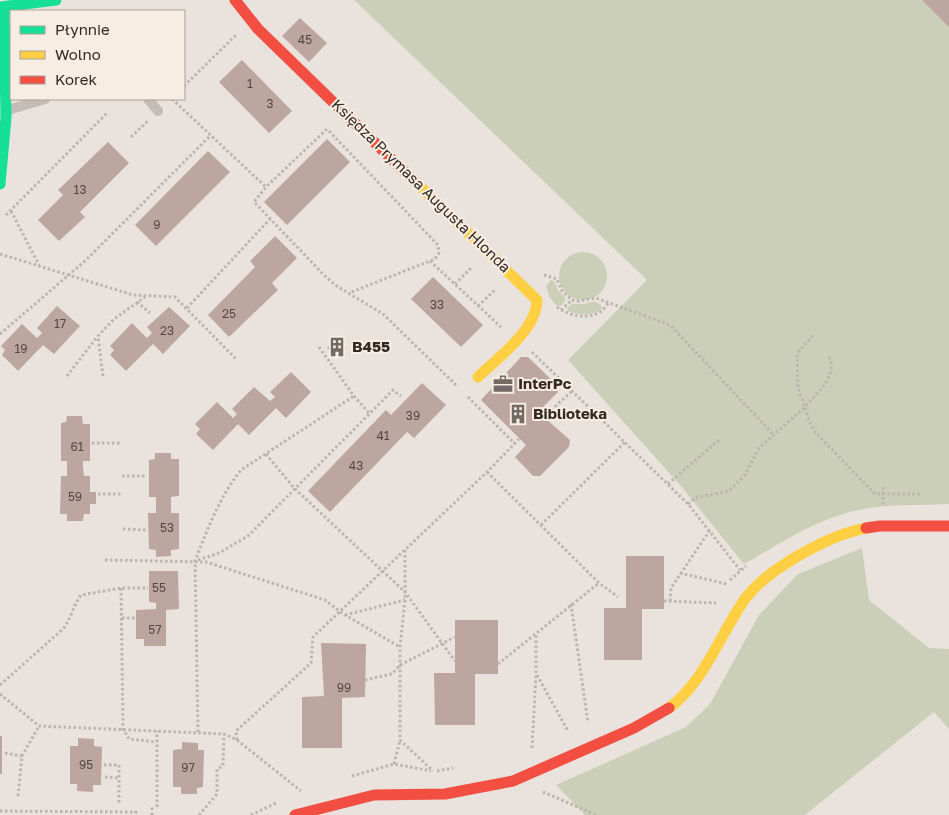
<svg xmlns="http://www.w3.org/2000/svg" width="949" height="815" viewBox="0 0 949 815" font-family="'Golos Text',sans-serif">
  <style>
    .green { fill: #cccfb7 }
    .building { fill: #bda69f }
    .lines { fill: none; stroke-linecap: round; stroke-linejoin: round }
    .path { stroke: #bcb4af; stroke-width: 3; stroke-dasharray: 2.5 2.5; stroke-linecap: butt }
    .lane { stroke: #c3bcb7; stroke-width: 10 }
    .fast { stroke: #16e098; stroke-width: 11 }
    .slow { stroke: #ffcf43; stroke-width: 11 }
    .jam { stroke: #f24e42; stroke-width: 11 }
    .labels { text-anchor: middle; stroke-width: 4; stroke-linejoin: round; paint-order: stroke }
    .number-label { font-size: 12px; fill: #564844 }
    .street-label { font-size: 15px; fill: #332925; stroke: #f8ede3 }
    .poi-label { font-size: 15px; font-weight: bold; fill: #332925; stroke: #f8ede3; text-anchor: start }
  </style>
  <rect width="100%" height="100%" fill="#eae3dd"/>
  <!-- green -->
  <path class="green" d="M 354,0 L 949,0 L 949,504 C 915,506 876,503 843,514 C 807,525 776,546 744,564 L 680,485 L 568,360 L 647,280 Z
    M559 276a24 24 0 1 1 48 0a24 24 0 1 1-48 0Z
    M 551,280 L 555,282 L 558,290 L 566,299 L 562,305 L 557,306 L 550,298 L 546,286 Z
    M 594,301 L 601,305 L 602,309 C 592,316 579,316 568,311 L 567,308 L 572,304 L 584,304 Z
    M 862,548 L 869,600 L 929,648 L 949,649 L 949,729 L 934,712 L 805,815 L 585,815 L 556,785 L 686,727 L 710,704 L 759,615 L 798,574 Z"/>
  <!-- building -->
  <path class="building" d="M 922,0 L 949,0 L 949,27 Z
    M 300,18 L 327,43 L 309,62 L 282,36 Z
    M 242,60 L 292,111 L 269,133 L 219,82 Z
    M 327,139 L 350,162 L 287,225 L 264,202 Z
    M 108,142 L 129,163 L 80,212 L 85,217 L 59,241 L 38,220 L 63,195 L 58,190 Z
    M 208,151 L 230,172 L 156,246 L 135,225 Z
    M 275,236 L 297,258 L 272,283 L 278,290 L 229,337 L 208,315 L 255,267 L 250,261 Z
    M 433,277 L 483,325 L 461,347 L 411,299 Z
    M 57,306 L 80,326 L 54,354 L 43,345 L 18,371 L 2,355 L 5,350 L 1,346 L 22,324 L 37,338 L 42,333 L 37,328 Z
    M 169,307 L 190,326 L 163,354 L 153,344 L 126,371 L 110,355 L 114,350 L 110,346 L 132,323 L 147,338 L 152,333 L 147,327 Z
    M 336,338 L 346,347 L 338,357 L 327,348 Z
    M 521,357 L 528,357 L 557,385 L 558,392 L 538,412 L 570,440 L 569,447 L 540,476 L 533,476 L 515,457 L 526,445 L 481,400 Z
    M 291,372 L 311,392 L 286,418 L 276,408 L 249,435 L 238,424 L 213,450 L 196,434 L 200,429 L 195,424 L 217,402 L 233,418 L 237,414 L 232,409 L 254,387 L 270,401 L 275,397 L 270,392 Z
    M 422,383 L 446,405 L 414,438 L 407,432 L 330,512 L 308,491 L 386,410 L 391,415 Z
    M 67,416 L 82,416 L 83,424 L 90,424 L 90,461 L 83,461 L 83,468 L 84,476 L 90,476 L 90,492 L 96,492 L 96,504 L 90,504 L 90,514 L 84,514 L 83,521 L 67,521 L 67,514 L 60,514 L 61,476 L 67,476 L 67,461 L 61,461 L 61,423 L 66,422 Z
    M 155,453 L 171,453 L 171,459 L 179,459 L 179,496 L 171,497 L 171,513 L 179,513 L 179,549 L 171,550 L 171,556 L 156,557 L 156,550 L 149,549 L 148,513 L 156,513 L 156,497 L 149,497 L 149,460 L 155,459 Z
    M 626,556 L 664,556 L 664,609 L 642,609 L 642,660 L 604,660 L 604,608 L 626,608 Z
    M 149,571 L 178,571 L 179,609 L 166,610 L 166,646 L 144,646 L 144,639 L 136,639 L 136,610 L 156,609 L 156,603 L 149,602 Z
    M 455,620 L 498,620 L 498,674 L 475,674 L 475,725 L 435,725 L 434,673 L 455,673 Z
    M 321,643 L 366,644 L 365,697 L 342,698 L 342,748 L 302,748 L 302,697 L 324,696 Z
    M 0,736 L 2,736 L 2,774 L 0,774 Z
    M 78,738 L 94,739 L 94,746 L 102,747 L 101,785 L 93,785 L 93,792 L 77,791 L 77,784 L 70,784 L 70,746 L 78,746 Z
    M 182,742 L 198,743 L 198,750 L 204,750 L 203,787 L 197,788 L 197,794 L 181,794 L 181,787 L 173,787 L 173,750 L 182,749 Z"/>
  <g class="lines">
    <!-- path -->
    <path class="path" d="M 184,86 L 236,35
      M 172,99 L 266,187
      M 327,129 L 266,187 L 254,202 L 324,275 L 335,285 L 383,314 L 458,387
      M 329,131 L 438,245 L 439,253 L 435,259 L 349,293
      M 131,137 L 149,120
      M 11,211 L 39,265
      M 6,215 L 108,112
      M 0,254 L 133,295 L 175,297 L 237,360
      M 430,261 L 501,327
      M 544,275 L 557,279 L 562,291 L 572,300 L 578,301 L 596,298 L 670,325 L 773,434
      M 455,284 L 472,267
      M 137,302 L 150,313
      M 478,306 L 496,289
      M 557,307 C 572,318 598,322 608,303
      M 187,308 L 270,219
      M 561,310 L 572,300
      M 0,334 L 85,261 L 211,135
      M 319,347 L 354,396 L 369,413
      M 532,352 L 688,504 L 740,570
      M 829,357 C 839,375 816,394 805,407 L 809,421 L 815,432 L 875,494 L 920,494
      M 67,376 L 97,337
      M 103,376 L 98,336 L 114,319 L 145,297
      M 468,397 L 515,444
      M 544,417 L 572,391
      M 92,443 L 121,443
      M 266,454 L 294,488 L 405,592 L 455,661
      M 487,472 L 599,583 L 618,597
      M 122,476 L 147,476
      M 668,484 L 719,440
      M 883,487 L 883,506
      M 98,494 L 122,494
      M 688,504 L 695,498 L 729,491 L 745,475 L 759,448 L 805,407 L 798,388 L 797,353 L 813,336
      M 541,525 L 625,442
      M 123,529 L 146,530
      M 405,550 L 405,600 L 400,647 L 400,740 L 433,771
      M 105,560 L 206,562 L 325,600 L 345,615 L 400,647
      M 198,560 L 219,553 L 248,536 L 393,390 L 401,396
      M 680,573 L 727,584
      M 730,580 L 746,566
      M 121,588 L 123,729 L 129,739 L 157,742
      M 664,601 L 716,603
      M 670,601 L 671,588 L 710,530
      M 571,604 L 588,723
      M 345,615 L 405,600
      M 122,618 L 135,618
      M 498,664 L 599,583
      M 537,675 L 568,731
      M 365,680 L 392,674 L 400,665 L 455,637
      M 0,685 L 63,629 C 71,619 73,606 81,595 L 121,588 L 148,588
      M 0,694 L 39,726 L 224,734 L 237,740 L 301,791
      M 198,732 L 195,561 C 207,530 220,496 241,470 L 354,396
      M 237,740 L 236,731 L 311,663 L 313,637 L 487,472 L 519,439
      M 532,748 L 536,674 L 536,634
      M 5,753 L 22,756
      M 394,764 L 400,740
      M 104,765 L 119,765 L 119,805
      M 437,771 L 453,768
      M 352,776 L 394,764 L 431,771
      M 105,777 L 119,778
      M 543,792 L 596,815
      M 18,796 L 22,756 L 39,726
      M 157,807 L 157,731
      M 0,811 L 136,812 L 135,815
      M 152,815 L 152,805
      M 199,815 L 217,794 L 217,769 L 223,766 L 224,734
      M 251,815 L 278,802"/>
    <!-- lane -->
    <path class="lane" d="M 148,99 L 158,111
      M 8,110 L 45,99"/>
    <!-- fast -->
    <path class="fast" d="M 0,7 L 56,0
      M 0,184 L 6,118 L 4,7"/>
    <!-- slow -->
    <path class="slow" d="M 407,174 L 537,300 C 537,329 498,358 478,377
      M 669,708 C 705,681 719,636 745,599 C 767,569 829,535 866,528"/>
    <!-- jam -->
    <path class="jam" d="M 235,0 L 258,29 L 407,174
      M 866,528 L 880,526 L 949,526
      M 295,815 L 374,795 L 445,794 L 513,781 L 634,728 L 669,708"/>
  </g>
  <!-- icons -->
  <defs>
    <symbol id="building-bare" viewBox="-9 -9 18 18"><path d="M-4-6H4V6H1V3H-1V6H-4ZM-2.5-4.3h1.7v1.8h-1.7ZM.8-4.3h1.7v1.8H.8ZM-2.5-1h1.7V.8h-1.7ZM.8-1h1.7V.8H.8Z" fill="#736a65" stroke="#f8ede3" stroke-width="2.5" paint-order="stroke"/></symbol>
    <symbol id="office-bare" viewBox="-9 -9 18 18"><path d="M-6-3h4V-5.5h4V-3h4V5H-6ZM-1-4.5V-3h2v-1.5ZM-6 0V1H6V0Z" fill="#736a65" stroke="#f8ede3" stroke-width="2.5" paint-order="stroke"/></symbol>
  </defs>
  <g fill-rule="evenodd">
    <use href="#building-bare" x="323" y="333" width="28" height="28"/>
    <use href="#office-bare" x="489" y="370" width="28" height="28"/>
    <use href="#building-bare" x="504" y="400" width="28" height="28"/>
  </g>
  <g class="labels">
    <!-- number labels -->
    <g class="number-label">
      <text x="305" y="44">45</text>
      <text x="250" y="88">1</text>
      <text x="270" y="108">3</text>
      <text x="80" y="194">13</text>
      <text x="157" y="229">9</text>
      <text x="437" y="309">33</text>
      <text x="229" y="318">25</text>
      <text x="60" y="328">17</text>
      <text x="167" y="335">23</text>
      <text x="21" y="353">19</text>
      <text x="413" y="420">39</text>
      <text x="383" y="440">41</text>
      <text x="77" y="451">61</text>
      <text x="356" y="470">43</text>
      <text x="75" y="501">59</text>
      <text x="167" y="532">53</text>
      <text x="159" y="592">55</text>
      <text x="155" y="634">57</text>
      <text x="344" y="692">99</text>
      <text x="86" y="769">95</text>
      <text x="188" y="772">97</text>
    </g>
    <!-- street labels -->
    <g class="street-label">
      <text transform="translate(421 186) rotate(44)" y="5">Księdza Prymasa Augusta Hlonda</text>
    </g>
    <!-- poi labels -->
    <g class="poi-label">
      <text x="352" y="352">B455</text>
      <text x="518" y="389">InterPc</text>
      <text x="533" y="419">Biblioteka</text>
    </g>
  </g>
  <!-- legend -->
  <rect x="10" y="10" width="175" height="90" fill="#f8ede3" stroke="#a99f97"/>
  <rect x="20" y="26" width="25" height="8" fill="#16e098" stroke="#a99f97"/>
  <text x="55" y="35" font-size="15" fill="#332925">Płynnie</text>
  <rect x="20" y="51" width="25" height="8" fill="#ffcf43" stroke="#a99f97"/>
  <text x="55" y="60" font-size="15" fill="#332925">Wolno</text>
  <rect x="20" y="76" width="25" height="8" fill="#f24e42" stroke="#a99f97"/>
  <text x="55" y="85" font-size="15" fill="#332925">Korek</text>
</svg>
